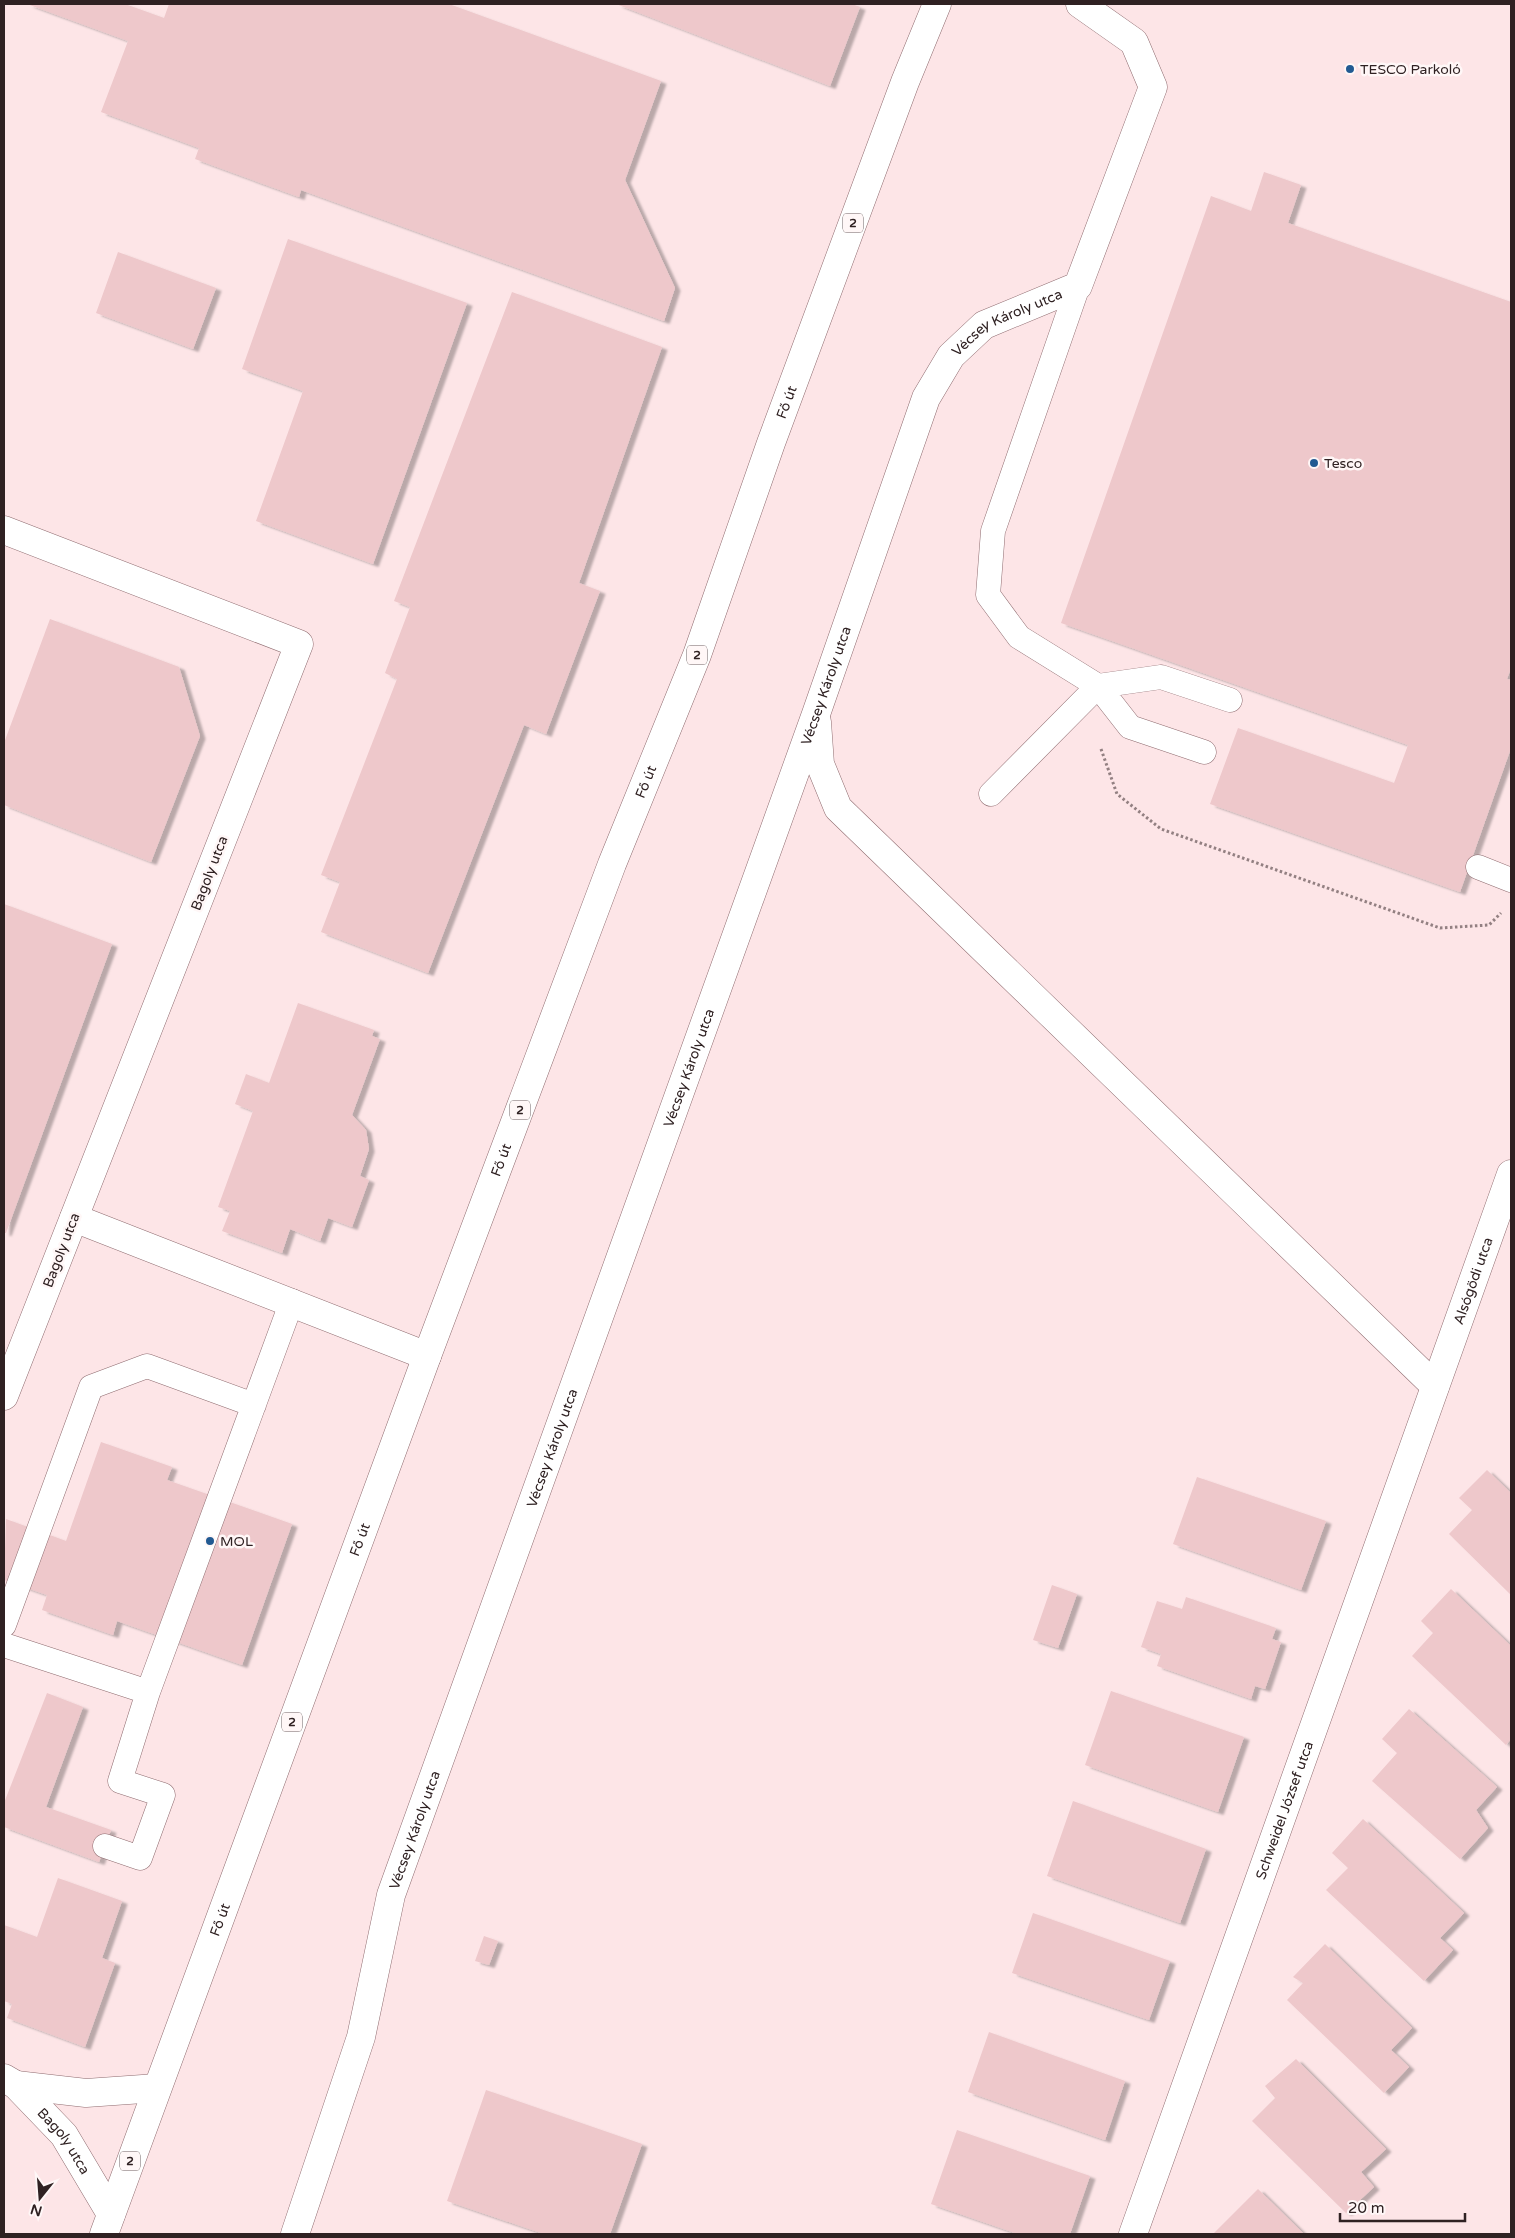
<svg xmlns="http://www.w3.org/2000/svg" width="1515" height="2238" viewBox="0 0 1515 2238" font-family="'Varela Round',sans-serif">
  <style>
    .building { fill: #eec8cb; filter: url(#shadow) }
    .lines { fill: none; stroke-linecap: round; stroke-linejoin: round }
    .service-casing { stroke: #8f6c70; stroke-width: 25 }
    .minor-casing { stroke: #8f6c70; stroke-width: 29 }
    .primary-casing { stroke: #8f6c70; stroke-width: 29 }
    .path { stroke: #938082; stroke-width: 3; stroke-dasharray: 2.5 2.5; stroke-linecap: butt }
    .service { stroke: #fff; stroke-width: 24 }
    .minor { stroke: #fff; stroke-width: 28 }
    .primary { stroke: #fff; stroke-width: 28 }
    .poi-dot { fill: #225a92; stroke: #fff7f7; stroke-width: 2 }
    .labels { text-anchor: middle; stroke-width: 5; stroke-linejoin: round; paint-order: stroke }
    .shield { fill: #fff7f7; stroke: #6d6162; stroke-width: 1 }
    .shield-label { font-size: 12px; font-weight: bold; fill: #2f2122 }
    .poi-label { font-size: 14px; fill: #2f2122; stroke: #fff7f7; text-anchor: start }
    .street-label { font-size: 14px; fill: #2f2122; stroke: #fff7f7 }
  </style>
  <defs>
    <filter id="shadow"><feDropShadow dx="5.5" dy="3" stdDeviation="1" flood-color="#0004"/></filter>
  </defs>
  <rect width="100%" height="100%" fill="#fde5e7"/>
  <!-- building -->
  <path class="building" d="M 27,4 L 125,4 L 164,18 L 169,4 L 449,4 L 661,81 L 625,180 L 675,288 L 664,321 L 301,190 L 299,197 L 195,159 L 199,148 L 101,112 L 128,41 Z
    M 616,4 L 852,4 L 860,7 L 830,86 Z
    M 1264,172 L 1301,185 L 1288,223 L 1511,302 L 1511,668 L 1507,679 L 1511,680 L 1511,748 L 1460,892 L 1210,804 L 1238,728 L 1394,783 L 1408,745 L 1061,623 L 1211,196 L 1251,211 Z
    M 288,239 L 467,303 L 373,564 L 256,521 L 303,391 L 242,369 Z
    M 118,252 L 216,288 L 193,349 L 96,313 Z
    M 512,292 L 662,347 L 579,583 L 600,591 L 546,734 L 524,725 L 428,973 L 321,932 L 340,882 L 321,875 L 397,679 L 385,673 L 410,607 L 394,601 Z
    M 50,619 L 179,667 L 200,736 L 151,862 L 4,805 L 4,743 Z
    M 4,904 L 112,944 L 6,1233 L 4,1233 Z
    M 298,1003 L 374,1030 L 372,1036 L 380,1039 L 352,1115 L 366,1130 L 369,1149 L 360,1176 L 369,1180 L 352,1227 L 328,1218 L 320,1241 L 290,1229 L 282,1253 L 222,1231 L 230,1211 L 218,1207 L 253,1111 L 235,1104 L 246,1074 L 269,1083 Z
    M 101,1442 L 172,1467 L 167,1480 L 292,1524 L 242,1665 L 117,1621 L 113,1635 L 42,1610 L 47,1595 L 4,1580 L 6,1519 L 66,1541 Z
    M 1487,1470 L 1511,1493 L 1511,1595 L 1449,1534 L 1472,1510 L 1459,1498 Z
    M 1197,1477 L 1326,1521 L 1301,1590 L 1173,1544 Z
    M 1052,1585 L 1077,1594 L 1058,1648 L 1033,1640 Z
    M 1451,1589 L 1511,1646 L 1511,1739 L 1506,1745 L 1412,1656 L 1433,1633 L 1421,1621 Z
    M 1186,1597 L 1276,1628 L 1272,1639 L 1281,1642 L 1265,1689 L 1255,1686 L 1251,1699 L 1157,1666 L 1161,1654 L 1141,1647 L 1157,1601 L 1182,1609 Z
    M 1111,1691 L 1244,1737 L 1218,1812 L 1085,1765 Z
    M 47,1693 L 83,1707 L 46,1807 L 111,1830 L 99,1862 L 4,1827 L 4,1803 Z
    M 1409,1709 L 1497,1787 L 1476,1810 L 1488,1828 L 1460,1859 L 1372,1781 L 1397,1753 L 1382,1739 Z
    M 1073,1801 L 1206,1849 L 1180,1923 L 1047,1876 Z
    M 1363,1819 L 1464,1913 L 1440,1938 L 1453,1950 L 1424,1981 L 1326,1890 L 1348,1868 L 1332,1853 Z
    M 58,1878 L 122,1901 L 102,1958 L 115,1963 L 85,2047 L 7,2018 L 12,2004 L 4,2001 L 4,1925 L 37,1937 Z
    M 1033,1913 L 1170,1961 L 1149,2020 L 1012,1973 Z
    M 484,1936 L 498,1941 L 489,1965 L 475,1961 Z
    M 1325,1944 L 1412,2028 L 1391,2050 L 1409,2067 L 1384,2093 L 1287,2000 L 1303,1983 L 1293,1977 Z
    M 989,2032 L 1125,2081 L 1105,2140 L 968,2092 Z
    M 1296,2059 L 1386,2149 L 1361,2172 L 1374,2187 L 1346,2213 L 1252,2121 L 1275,2098 L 1265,2086 Z
    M 486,2090 L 642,2144 L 610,2234 L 544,2234 L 447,2201 Z
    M 957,2130 L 1090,2176 L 1070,2234 L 1018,2234 L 931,2204 Z
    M 1258,2189 L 1304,2234 L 1213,2234 Z"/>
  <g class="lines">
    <defs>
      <path id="service" d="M 1078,286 L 993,531 L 988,595 L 1019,637 L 1098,686 L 1130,727 L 1204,752
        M 991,794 L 1098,686 L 1161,677 L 1230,700
        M 1478,867 L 1511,880
        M 4,1625 L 91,1387 L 147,1366 L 254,1405
        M 4,1645 L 148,1692 L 292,1301
        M 105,1846 L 140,1858 L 163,1795 L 120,1781 L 148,1692"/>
      <g id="minor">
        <path d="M 4,530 L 299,644 L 4,1396"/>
        <path d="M 817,722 L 820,764 L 838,808 L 1435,1386"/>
        <path d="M 74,1218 L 427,1356"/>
        <path id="s1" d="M 4,2078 L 16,2085 L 64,2135 L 111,2214"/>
        <path d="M 16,2085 L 86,2093 L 157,2088"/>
        <path id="s2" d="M 295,2234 L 361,2037 L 391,1895 L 816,714 L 926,398 L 951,356 L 984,325 L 1078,286 L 1153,87 L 1134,42 L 1080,4"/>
        <path id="s3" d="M 1133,2234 L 1511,1174"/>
      </g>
      <g id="primary">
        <path id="s4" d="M 104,2234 L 427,1356 L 612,864 L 697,655 L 771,443 L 905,82 L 937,4"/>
      </g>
    </defs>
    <!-- service casing -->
    <use href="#service" class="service-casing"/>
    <!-- minor casing -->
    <use href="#minor" class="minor-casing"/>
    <!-- primary casing -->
    <use href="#primary" class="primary-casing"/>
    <!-- path -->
    <path class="path" d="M 1101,749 L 1117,794 L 1161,829 L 1440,928 L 1489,925 L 1501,913"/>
    <!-- service -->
    <use href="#service" class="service"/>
    <!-- minor -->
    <use href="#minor" class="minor"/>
    <!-- primary -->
    <use href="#primary" class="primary"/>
  </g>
  <!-- markers -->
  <g class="poi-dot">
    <circle cx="1350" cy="69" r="5"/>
    <circle cx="1314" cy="463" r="5"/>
    <circle cx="210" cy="1541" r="5"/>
  </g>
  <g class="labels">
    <!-- shield labels -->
    <g class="shield">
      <rect x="843" y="213.5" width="20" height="19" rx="4"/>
      <rect x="687" y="645.5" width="20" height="19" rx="4"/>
      <rect x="510" y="1100.5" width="20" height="19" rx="4"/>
      <rect x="282" y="1712.5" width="20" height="19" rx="4"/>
      <rect x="120" y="2151.5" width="20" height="19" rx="4"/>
    </g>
    <g class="shield-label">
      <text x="853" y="227">2</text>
      <text x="697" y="659">2</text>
      <text x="520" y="1114">2</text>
      <text x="292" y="1726">2</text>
      <text x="130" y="2165">2</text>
    </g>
    <!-- poi labels -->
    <g class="poi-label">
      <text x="1360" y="74">TESCO Parkoló</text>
      <text x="1324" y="468">Tesco</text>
      <text x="220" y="1546">MOL</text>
    </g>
    <!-- street labels -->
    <g class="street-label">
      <text dy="5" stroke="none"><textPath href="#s2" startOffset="2058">Vécsey Károly utca</textPath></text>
      <text dy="5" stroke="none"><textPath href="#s4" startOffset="1955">Fő út</textPath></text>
      <text dy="5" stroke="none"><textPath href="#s2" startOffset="1638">Vécsey Károly utca</textPath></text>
      <text dy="5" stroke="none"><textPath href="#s4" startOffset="1550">Fő út</textPath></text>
      <text transform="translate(209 873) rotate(-69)" y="5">Bagoly utca</text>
      <text dy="5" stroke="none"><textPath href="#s2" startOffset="1232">Vécsey Károly utca</textPath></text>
      <text dy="5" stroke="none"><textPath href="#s4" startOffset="1145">Fő út</textPath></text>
      <text transform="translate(61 1250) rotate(-69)" y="5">Bagoly utca</text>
      <text dy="5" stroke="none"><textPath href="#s3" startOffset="1012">Alsógödi utca</textPath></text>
      <text dy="5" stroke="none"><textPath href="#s2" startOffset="828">Vécsey Károly utca</textPath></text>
      <text dy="5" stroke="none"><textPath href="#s4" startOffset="740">Fő út</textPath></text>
      <text dy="5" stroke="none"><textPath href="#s3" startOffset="450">Schweidel József utca</textPath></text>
      <text dy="5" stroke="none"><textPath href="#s2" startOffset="422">Vécsey Károly utca</textPath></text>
      <text dy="5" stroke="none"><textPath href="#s4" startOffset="335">Fő út</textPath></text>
      <text dy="5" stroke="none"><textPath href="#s1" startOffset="88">Bagoly utca</textPath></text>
    </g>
  </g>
  <!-- border -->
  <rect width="1515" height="2238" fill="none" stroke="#2f2122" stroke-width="10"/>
  <!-- north arrow -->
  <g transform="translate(40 2198) rotate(197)" stroke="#fff7f7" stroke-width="4" paint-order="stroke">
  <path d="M0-4L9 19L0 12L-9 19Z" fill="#2f2122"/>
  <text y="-8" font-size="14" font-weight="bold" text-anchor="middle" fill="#2f2122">N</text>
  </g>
  <!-- scale -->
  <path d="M1340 2213v8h125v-8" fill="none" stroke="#2f2122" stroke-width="2.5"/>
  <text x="1348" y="2213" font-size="15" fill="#2f2122" stroke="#fff7f7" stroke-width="4" paint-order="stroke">20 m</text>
</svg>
